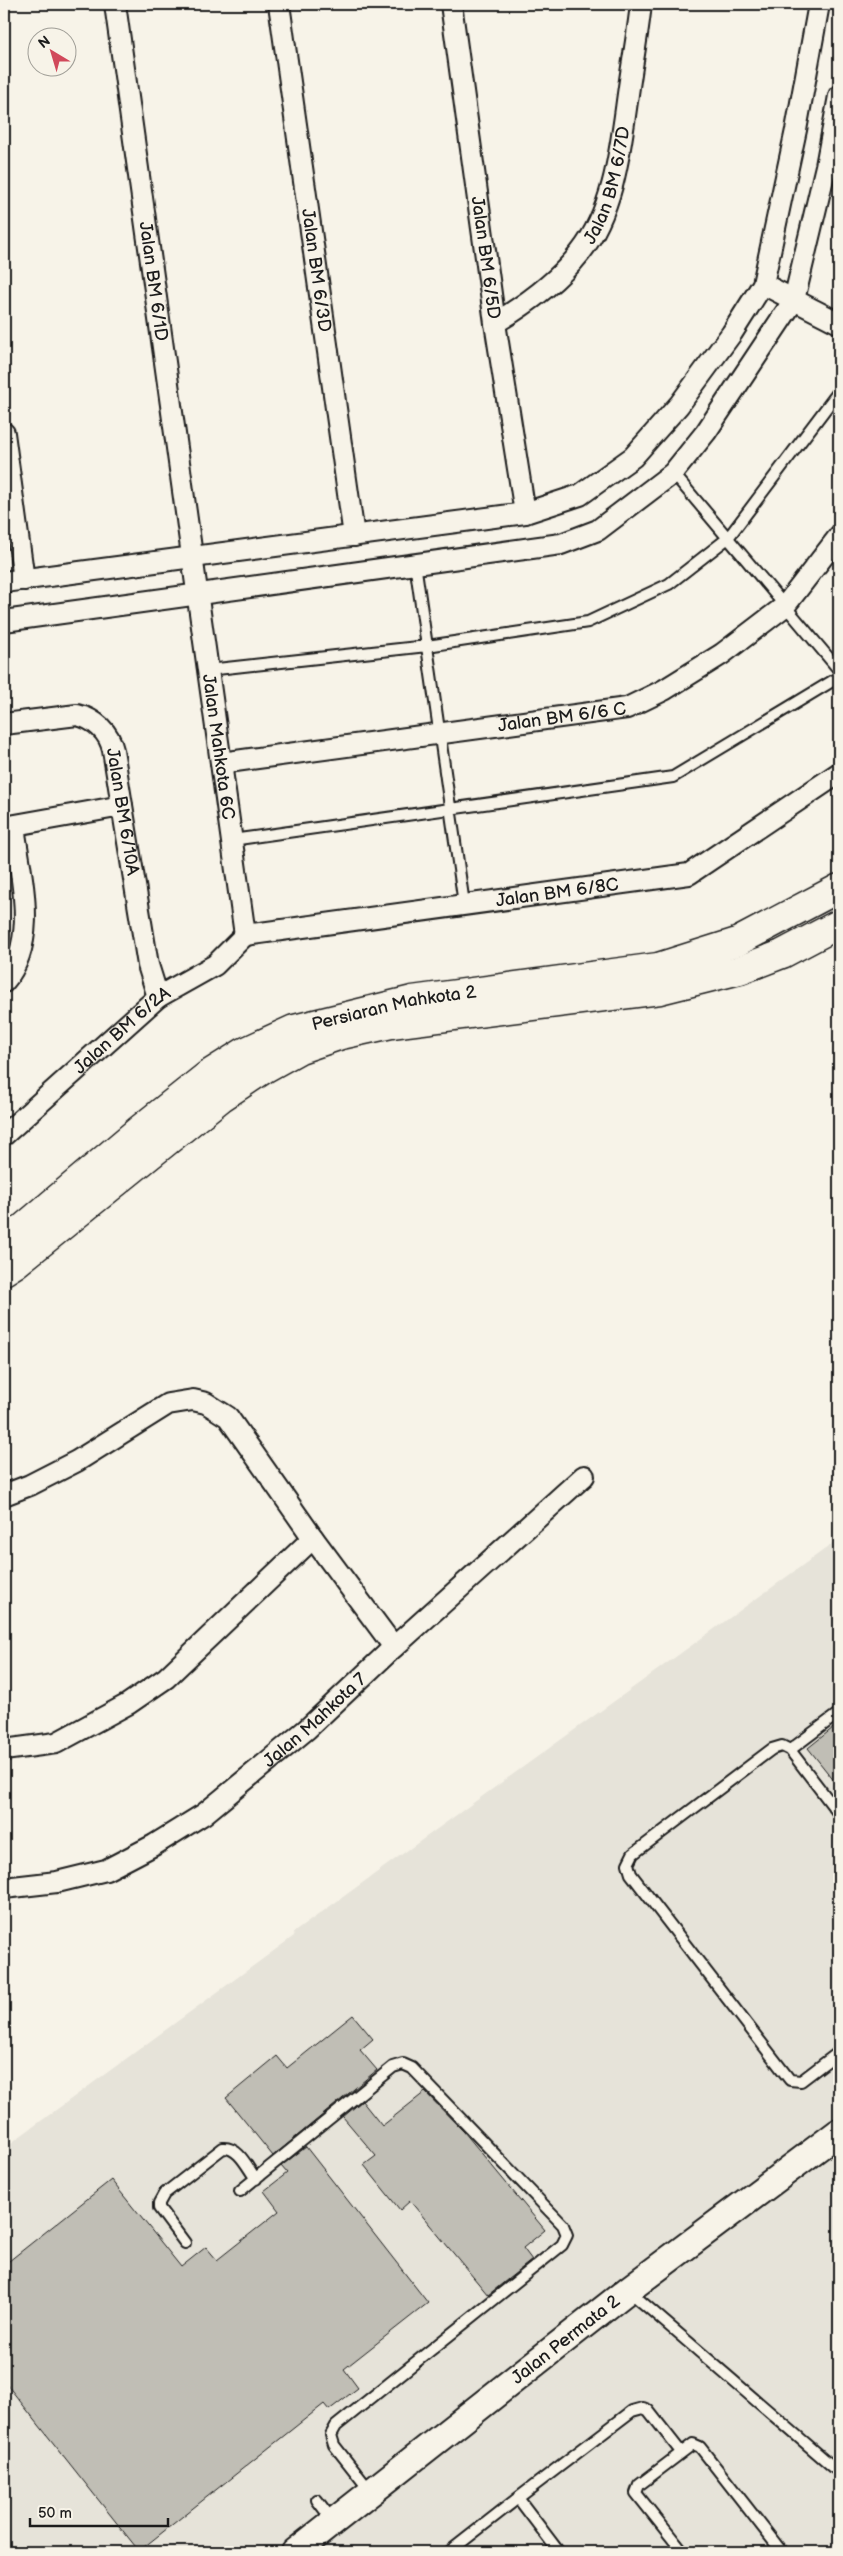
<svg xmlns="http://www.w3.org/2000/svg" width="843" height="2556" viewBox="0 0 843 2556" font-family="'Balsamiq Sans',sans-serif">
  <style>
    .built { fill: #e6e3d9 }
    .building { fill: #c0beb5; stroke: #1c1c1c }
    .lines { fill: none; stroke-linecap: round; stroke-linejoin: round }
    .service-casing { stroke: #1c1c1c; stroke-width: 14 }
    .minor-casing { stroke: #1c1c1c; stroke-width: 24 }
    .tertiary-casing { stroke: #1c1c1c; stroke-width: 30 }
    .secondary-casing { stroke: #1c1c1c; stroke-width: 31 }
    .service { stroke: #f7f3e8; stroke-width: 10 }
    .minor { stroke: #f7f3e8; stroke-width: 20 }
    .tertiary { stroke: #f7f3e8; stroke-width: 26 }
    .secondary { stroke: #f7f3e8; stroke-width: 28 }
    .labels { text-anchor: middle; stroke-width: 4; stroke-linejoin: round; paint-order: stroke }
    .street-label { font-size: 18px; fill: #1c1c1c; stroke: #f7f3e8 }
  </style>
  <rect width="100%" height="100%" fill="#f7f3e8"/>
  <filter id="ink" filterUnits="userSpaceOnUse"><feTurbulence type="fractalNoise" baseFrequency=".02" numOctaves="2"/><feDisplacementMap in="SourceGraphic" scale="10" xChannelSelector="R" yChannelSelector="G"/><feConvolveMatrix kernelMatrix="1 2 1 2 8 2 1 2 1" color-interpolation-filters="sRGB"/></filter>
  <g filter="url(#ink)">
    <!-- built -->
    <path class="built" d="M 839,1539 L 839,2552 L 4,2552 L 4,2148 L 294,1936 L 293,1933 Z"/>
    <!-- building -->
    <path class="building" d="M 833,1728 L 839,1736 L 839,1787 L 808,1748 Z
      M 353,2015 L 373,2039 L 360,2050 L 377,2070 L 273,2156 L 226,2098 L 277,2056 L 287,2068 Z
      M 425,2092 L 464,2132 L 545,2230 L 523,2248 L 532,2260 L 488,2295 L 410,2201 L 400,2210 L 364,2165 L 376,2156 L 343,2117 L 362,2101 L 382,2126 Z
      M 306,2147 L 428,2303 L 344,2369 L 358,2388 L 329,2410 L 324,2404 L 139,2551 L 4,2381 L 4,2265 L 111,2180 L 181,2267 L 206,2247 L 217,2260 L 279,2211 L 264,2191 L 287,2173 L 281,2166 Z"/>
    <g class="lines">
      <defs>
        <path id="service" d="M 673,473 L 839,670
          M 415,563 L 464,904
          M 208,670 L 427,646 L 588,622 L 669,584 L 728,538 L 839,391
          M 232,840 L 673,777 L 839,677
          M 790,1750 L 839,1713
          M 839,1814 L 790,1750 L 782,1746 L 772,1749 L 633,1854 L 628,1864 L 631,1874 L 790,2080 L 801,2081 L 839,2052
          M 240,2191 L 393,2067 L 403,2064 L 412,2068 L 563,2225 L 567,2235 L 562,2245 L 336,2426 L 331,2435 L 334,2445 L 371,2492
          M 185,2243 L 159,2208 L 159,2203 L 164,2194 L 223,2148 C 239,2147 247,2167 256,2179
          M 629,2291 L 839,2472
          M 518,2498 L 632,2411 L 643,2408 L 648,2410 L 681,2452
          M 317,2500 L 333,2521
          M 449,2552 L 518,2498 L 559,2552
          M 683,2552 L 636,2493 L 639,2485 L 693,2444 L 700,2447 L 782,2552"/>
        <g id="minor">
          <path id="s1" d="M 115,4 L 245,935"/>
          <path id="s2" d="M 279,4 L 354,536"/>
          <path id="s3" d="M 451,4 L 495,323 L 525,513"/>
          <path d="M 763,284 L 839,323"/>
          <path id="s4" d="M 495,323 C 527,304 557,282 580,253 C 616,208 621,142 629,87 C 633,59 638,32 641,4"/>
          <path d="M 4,433 L 24,580"/>
          <path d="M 4,582 L 525,513 L 580,495 L 633,457 L 679,405 L 732,333 L 763,284 L 796,130 L 819,4"/>
          <path d="M 4,621 L 561,544 L 598,530 L 673,473 L 706,432 L 794,300 L 826,166 L 839,96"/>
          <path id="s5" d="M 4,724 L 77,715 C 95,719 109,732 113,750 L 148,965 L 158,997"/>
          <path id="s6" d="M 221,763 L 627,708 L 664,690 L 722,654 L 785,606 L 839,536"/>
          <path d="M 4,827 L 122,806"/>
          <path id="s7" d="M 245,935 L 689,874 L 839,773"/>
          <path d="M 4,982 C 40,940 20,875 14,826"/>
          <path id="s8" d="M 4,1135 L 158,997 L 215,965 L 245,935"/>
          <path d="M 4,1495 L 30,1485 L 77,1461 L 168,1404 L 193,1400 L 206,1403 L 228,1417 L 313,1538 L 394,1647"/>
          <path d="M 4,1750 L 56,1743 L 128,1704 L 166,1678 L 313,1538"/>
          <path id="s9" d="M 4,1888 L 57,1882 L 106,1870 L 154,1845 L 204,1814 L 307,1729 L 394,1647 L 584,1476"/>
        </g>
        <g id="tertiary">
          <path id="s10" d="M 295,2552 L 628,2290 L 839,2132"/>
        </g>
        <g id="secondary">
          <path id="s11" d="M 4,1244 L 140,1129 L 209,1074 L 244,1052 L 294,1029 L 412,1000 L 658,967 L 737,942 L 839,888"/>
          <path d="M 4,1271 L 15,1264 L 222,1097 L 264,1069 L 300,1049 L 341,1035 L 391,1024 L 660,990 L 740,970 L 782,954 L 839,924"/>
        </g>
      </defs>
      <!-- service casing -->
      <use href="#service" class="service-casing"/>
      <!-- minor casing -->
      <use href="#minor" class="minor-casing"/>
      <!-- tertiary casing -->
      <use href="#tertiary" class="tertiary-casing"/>
      <!-- secondary casing -->
      <use href="#secondary" class="secondary-casing"/>
      <!-- service -->
      <use href="#service" class="service"/>
      <!-- minor -->
      <use href="#minor" class="minor"/>
      <!-- tertiary -->
      <use href="#tertiary" class="tertiary"/>
      <!-- secondary -->
      <use href="#secondary" class="secondary"/>
    </g>
  </g>
  <g class="labels">
    <!-- street labels -->
    <g class="street-label">
      <text dy="6" stroke="none"><textPath href="#s4" startOffset="185">Jalan BM 6/7D</textPath></text>
      <text dy="6" stroke="none"><textPath href="#s3" startOffset="256">Jalan BM 6/5D</textPath></text>
      <text dy="6" stroke="none"><textPath href="#s2" startOffset="269">Jalan BM 6/3D</textPath></text>
      <text dy="6" stroke="none"><textPath href="#s1" startOffset="280">Jalan BM 6/1D</textPath></text>
      <text dy="6" stroke="none"><textPath href="#s6" startOffset="344">Jalan BM 6/6 C</textPath></text>
      <text dy="6" stroke="none"><textPath href="#s1" startOffset="750">Jalan Mahkota 6C</textPath></text>
      <text dy="6" stroke="none"><textPath href="#s5" startOffset="189">Jalan BM 6/10A</textPath></text>
      <text dy="6" stroke="none"><textPath href="#s7" startOffset="315">Jalan BM 6/8C</textPath></text>
      <text dy="6" stroke="none"><textPath href="#s11" startOffset="465">Persiaran Mahkota 2</textPath></text>
      <text dy="6" stroke="none"><textPath href="#s8" startOffset="158">Jalan BM 6/2A</textPath></text>
      <text dy="6" stroke="none"><textPath href="#s9" startOffset="362">Jalan Mahkota 7</textPath></text>
      <text dy="6" stroke="none"><textPath href="#s10" startOffset="344">Jalan Permata 2</textPath></text>
    </g>
  </g>
  <!-- margin -->
  <rect width="843" height="2556" fill="none" stroke="#f7f3e8" stroke-width="20"/>
  <rect x="10" y="10" width="823" height="2536" fill="none" stroke="#1c1c1c" stroke-width="2" filter="url(#ink)"/>
  <!-- north arrow -->
  <g transform="translate(52 52) rotate(322)"><circle r="24" fill="#f7f3e8" stroke="#9f9d96"/>
  <path d="M0-4L9 19L0 12L-9 19Z" fill="#d1495b"/>
  <text y="-8" font-size="14" font-weight="bold" text-anchor="middle" fill="#1c1c1c">N</text>
  </g>
  <!-- scale -->
  <path d="M30 2518v8h138v-8" fill="none" stroke="#1c1c1c" stroke-width="2.5"/>
  <text x="38" y="2518" font-size="15" fill="#1c1c1c" stroke="#f7f3e8" stroke-width="4" paint-order="stroke">50 m</text>
</svg>
